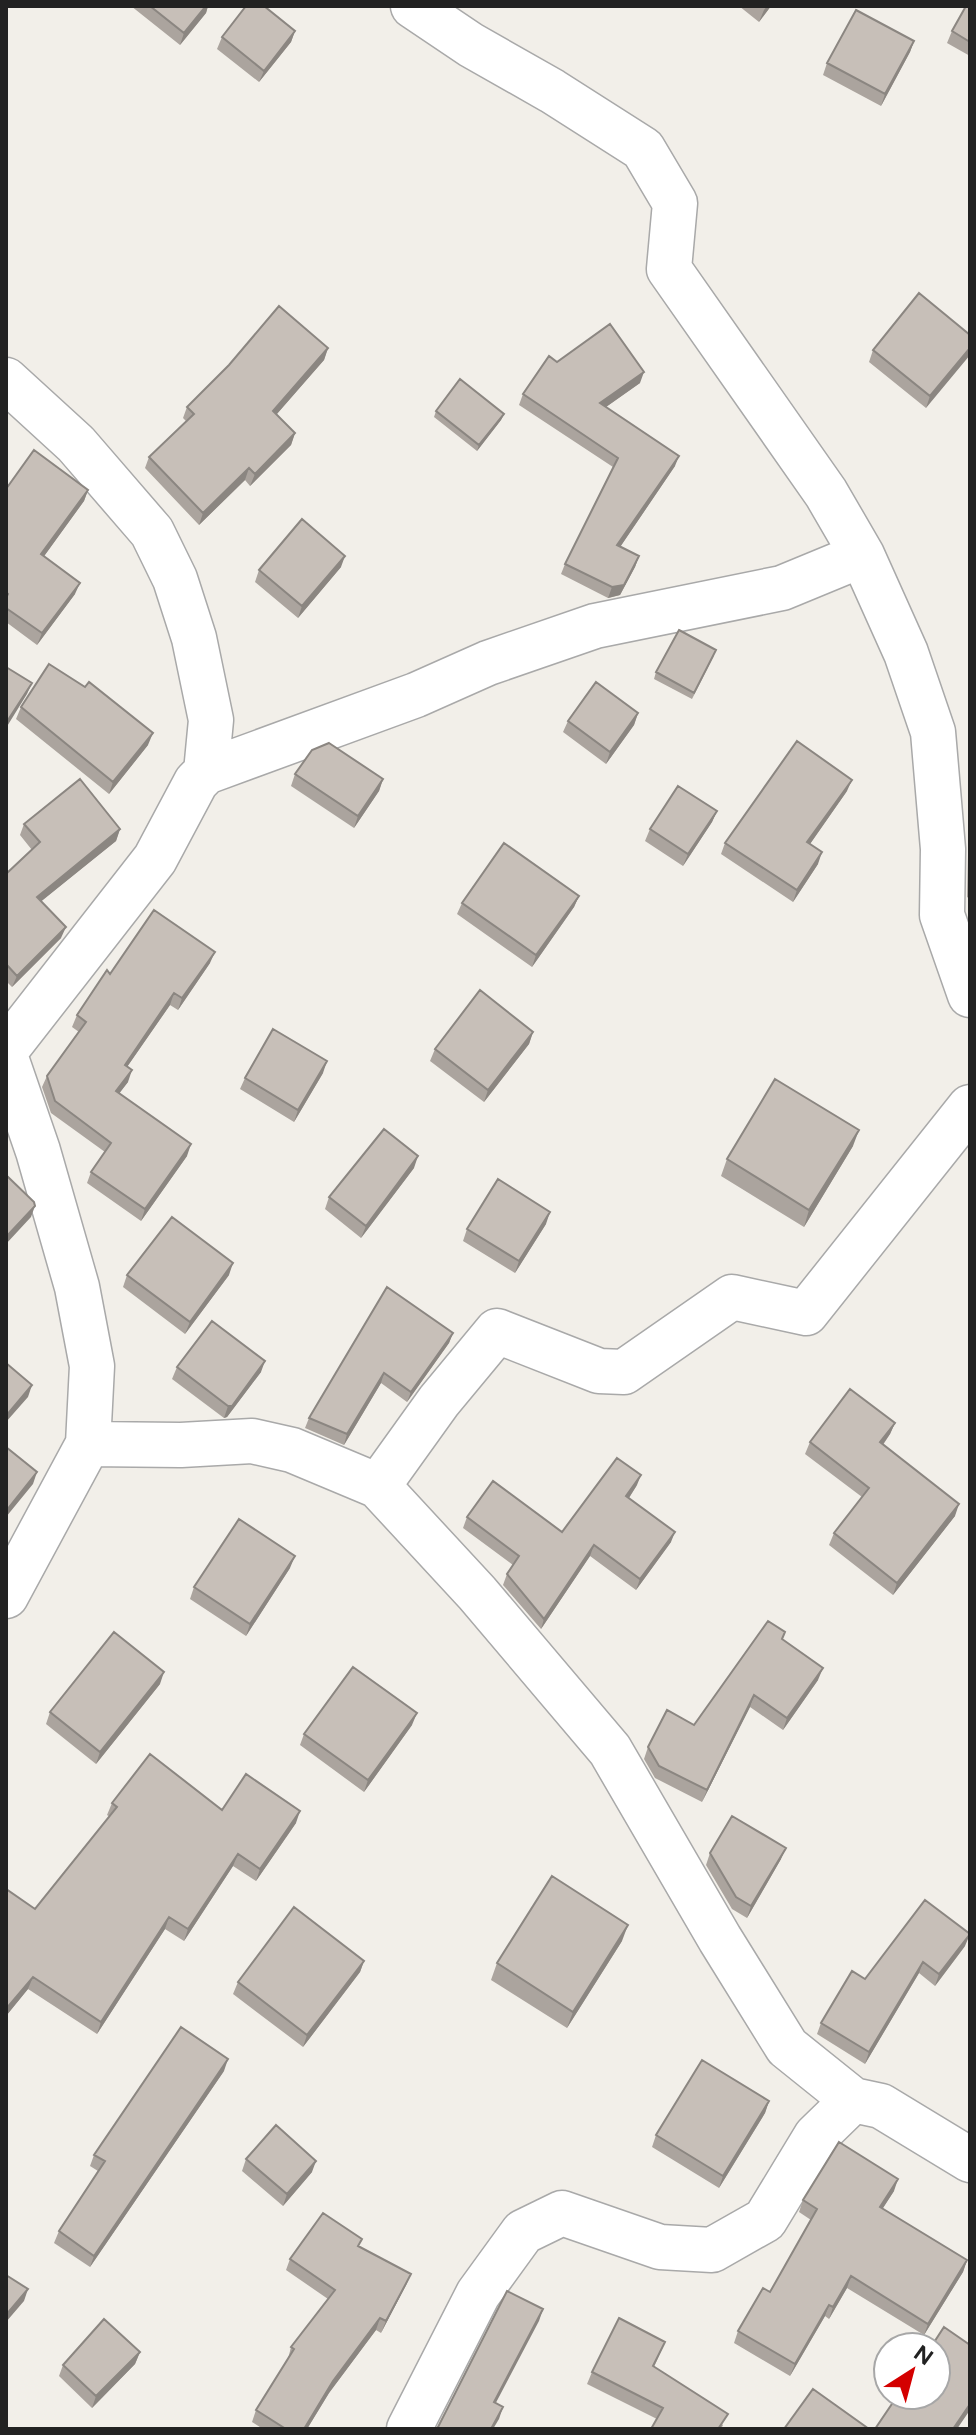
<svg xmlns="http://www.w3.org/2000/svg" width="976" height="2435" viewBox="0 0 976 2435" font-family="Figtree,sans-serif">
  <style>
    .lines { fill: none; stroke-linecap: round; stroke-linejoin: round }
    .minor-casing { stroke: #a9a9a9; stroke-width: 47 }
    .minor { stroke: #fff; stroke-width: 44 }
    .wall { fill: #aba49e }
    .shaded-wall { fill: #8b8681 }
    .building { fill: #c7bfb8; stroke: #8b8681; stroke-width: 2 }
  </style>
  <rect width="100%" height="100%" fill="#f2efe9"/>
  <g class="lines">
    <defs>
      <path id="minor" d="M 413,6 L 471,45 L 552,91 L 643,149 L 675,203 L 669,269 L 826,493 L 862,555 L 906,653 L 933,732 L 943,849 L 942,915 L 970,995
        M 6,380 L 76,444 L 152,532 L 175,579 L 194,638 L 211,720 L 206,772 L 196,782 L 155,859 L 6,1050
        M 206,772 L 416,695 L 488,663 L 595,626 L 782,588 L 862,555
        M 6,1058 L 38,1151 L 77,1287 L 92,1366 L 88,1444
        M 378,1486 L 439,1401 L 497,1331 L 599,1371 L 624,1372 L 732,1297 L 806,1313 L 970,1107
        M 6,1596 L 88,1444 L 181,1445 L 252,1441 L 292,1450 L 378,1486 L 477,1593 L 610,1750 L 720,1939 L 787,2047 L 853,2100
        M 409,2429 L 478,2294 L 523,2232 L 562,2213 L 660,2247 L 712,2250 L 765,2220 L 816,2136 L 853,2100 L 881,2106 L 970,2160"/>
    </defs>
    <!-- minor casing -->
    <use href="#minor" class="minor-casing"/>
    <!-- minor -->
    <use href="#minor" class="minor"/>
  </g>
  <!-- wall -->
  <path class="wall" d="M 131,6 L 208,6 L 206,13 L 180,45 Z
    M 739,6 L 771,6 L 759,22 Z
    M 970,6 L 970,56 L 947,43 L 952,31 Z
    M 295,31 L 291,42 L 259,82 L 217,49 L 222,37 Z
    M 914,41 L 910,52 L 881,106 L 823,75 L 827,63 Z
    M 970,335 L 926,408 L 869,362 L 873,350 Z
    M 328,348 L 324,360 L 276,415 L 295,433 L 291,445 L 250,486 L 245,480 L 199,525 L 145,468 L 149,457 L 186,421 L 183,418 L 187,407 Z
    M 557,362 L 640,383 L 606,407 L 675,466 L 620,547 L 639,556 L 635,567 L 620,595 L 608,598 L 561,574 L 565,564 L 613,467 L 519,405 L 523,394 Z
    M 436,411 L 504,414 L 501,420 L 477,451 L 434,417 Z
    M 6,489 L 88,490 L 84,501 L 44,556 L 75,594 L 37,645 L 6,622 Z
    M 341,567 L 298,618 L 255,582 L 259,570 Z
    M 714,656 L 692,699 L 654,679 L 656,672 Z
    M 85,687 L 148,745 L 109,794 L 16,719 L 21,707 Z
    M 638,713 L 634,725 L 606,764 L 563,732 L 568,721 Z
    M 295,774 L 383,779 L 379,791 L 354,828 L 291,786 Z
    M 847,791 L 810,844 L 818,864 L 793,902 L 721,854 L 725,843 Z
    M 717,811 L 712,822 L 683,866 L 645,841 L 650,829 Z
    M 24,824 L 120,829 L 116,841 L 41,901 L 61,938 L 12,987 L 6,981 L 6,874 L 32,850 L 20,835 Z
    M 970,848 L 970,899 L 967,897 L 968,854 Z
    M 579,896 L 574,907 L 532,967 L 457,914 L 462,903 Z
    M 210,963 L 178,1010 L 170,1005 L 127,1067 L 128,1082 L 119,1093 L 187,1156 L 141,1221 L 87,1183 L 91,1172 L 105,1152 L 51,1113 L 42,1087 L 47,1076 L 79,1032 L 72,1027 L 77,1015 L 110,974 Z
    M 533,1032 L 529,1044 L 484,1102 L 430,1061 L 435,1049 Z
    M 323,1073 L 294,1122 L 240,1089 L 245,1078 Z
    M 853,1146 L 804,1227 L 721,1176 L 727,1159 Z
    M 414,1168 L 361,1238 L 325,1209 L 329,1197 Z
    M 546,1224 L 515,1273 L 463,1241 L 467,1229 Z
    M 127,1275 L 229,1275 L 185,1334 L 123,1287 Z
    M 453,1333 L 449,1343 L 407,1402 L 381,1383 L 344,1445 L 305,1428 L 309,1418 Z
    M 177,1367 L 261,1372 L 227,1417 L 224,1418 L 172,1379 Z
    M 895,1423 L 890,1434 L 883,1445 L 955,1516 L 893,1595 L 829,1545 L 834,1533 L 862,1497 L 805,1454 L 810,1442 Z
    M 637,1485 L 629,1498 L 671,1542 L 636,1590 L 590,1556 L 541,1629 L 503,1585 L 507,1574 L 513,1565 L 463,1528 L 467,1517 L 562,1532 Z
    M 290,1568 L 246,1636 L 190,1599 L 194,1587 Z
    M 782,1640 L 818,1680 L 783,1730 L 750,1707 L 702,1802 L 655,1778 L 644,1759 L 648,1747 L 694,1725 Z
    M 160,1684 L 96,1764 L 46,1724 L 50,1712 Z
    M 412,1725 L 364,1792 L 300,1745 L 304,1734 Z
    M 112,1803 L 222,1810 L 296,1823 L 256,1881 L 233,1866 L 184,1941 L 165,1929 L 97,2034 L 28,1989 L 6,2016 L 6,1889 L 35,1909 L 110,1817 L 107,1815 Z
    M 710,1853 L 781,1859 L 747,1918 L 732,1909 L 706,1865 Z
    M 622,1941 L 567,2028 L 491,1980 L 497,1963 Z
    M 965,1946 L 935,1986 L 919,1973 L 865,2064 L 817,2034 L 821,2023 L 865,1979 Z
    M 364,1961 L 360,1972 L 303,2047 L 233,1994 L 238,1982 Z
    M 224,2071 L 90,2267 L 54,2243 L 59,2231 L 98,2171 L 90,2166 L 94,2155 Z
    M 769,2101 L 765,2113 L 719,2188 L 652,2147 L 656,2135 Z
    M 246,2159 L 312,2172 L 283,2206 L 242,2171 Z
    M 894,2191 L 882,2209 L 967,2260 L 963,2272 L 924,2335 L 847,2288 L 829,2319 L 825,2316 L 790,2376 L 734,2343 L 738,2331 L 770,2292 L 811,2220 L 799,2212 L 803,2200 Z
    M 359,2247 L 411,2274 L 406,2285 L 381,2333 L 376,2330 L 329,2393 L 307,2429 L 263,2429 L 252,2422 L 256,2410 L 288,2359 L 291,2347 L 328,2299 L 286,2270 L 290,2259 Z
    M 665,2342 L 654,2367 L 723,2425 L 721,2429 L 651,2429 L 657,2419 L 587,2384 L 592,2372 Z
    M 140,2352 L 135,2364 L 92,2408 L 59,2376 L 63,2365 Z"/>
  <!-- shaded-wall -->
  <path class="shaded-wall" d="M 206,6 L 208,6 L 206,13 L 180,45 L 184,33 Z
    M 767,6 L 771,6 L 759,22 L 764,10 Z
    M 295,31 L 291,42 L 259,82 L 264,71 Z
    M 914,41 L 910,52 L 881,106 L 885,94 Z
    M 328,348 L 324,360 L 269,423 L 273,411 Z
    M 970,348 L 970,355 L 926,408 L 930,396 Z
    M 644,372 L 640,383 L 596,414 L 600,403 Z
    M 504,414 L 501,420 L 477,451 L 479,445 Z
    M 295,433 L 291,445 L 250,486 L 255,474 Z
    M 679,456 L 675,466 L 614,556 L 617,545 Z
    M 249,468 L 245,480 L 199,525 L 203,513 Z
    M 88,490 L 84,501 L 37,566 L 41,554 Z
    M 345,556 L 341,567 L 298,618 L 302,606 Z
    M 639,556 L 635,567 L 620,595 L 608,598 L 612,587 Z
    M 80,583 L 75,594 L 37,645 L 42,633 Z
    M 32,683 L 27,694 L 6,728 L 6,723 Z
    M 638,713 L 634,725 L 606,764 L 610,752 Z
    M 153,733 L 148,745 L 109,794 L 113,782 Z
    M 383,779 L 379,791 L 354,828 L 358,816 Z
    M 852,780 L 847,791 L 803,854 L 807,842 Z
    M 717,811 L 712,822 L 683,866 L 688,854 Z
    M 120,829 L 116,841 L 33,908 L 37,897 Z
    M 822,852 L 818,864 L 793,902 L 797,890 Z
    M 579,896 L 574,907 L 532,967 L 536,955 Z
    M 66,927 L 61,938 L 12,987 L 17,976 Z
    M 215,952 L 210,963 L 178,1010 L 182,998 Z
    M 174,993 L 170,1005 L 120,1077 L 125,1065 Z
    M 533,1032 L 529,1044 L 484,1102 L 488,1090 Z
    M 327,1061 L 323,1073 L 294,1122 L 298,1110 Z
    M 132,1070 L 128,1082 L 112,1103 L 116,1091 Z
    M 859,1130 L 853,1146 L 804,1227 L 809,1210 Z
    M 191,1144 L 187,1156 L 141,1221 L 145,1209 Z
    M 418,1156 L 414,1168 L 361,1238 L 366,1226 Z
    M 35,1206 L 31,1217 L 6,1244 L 6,1237 Z
    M 550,1212 L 546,1224 L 515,1273 L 519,1261 Z
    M 233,1263 L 229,1275 L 185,1334 L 190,1322 Z
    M 453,1333 L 449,1343 L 407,1402 L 411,1392 Z
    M 265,1361 L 261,1372 L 227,1417 L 224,1418 L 228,1406 Z
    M 384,1373 L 381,1383 L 344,1445 L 347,1434 Z
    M 32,1385 L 28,1397 L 6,1422 L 6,1416 Z
    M 895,1423 L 890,1434 L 876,1454 L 880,1442 Z
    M 37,1472 L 33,1484 L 6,1517 L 6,1511 Z
    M 641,1475 L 637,1485 L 623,1507 L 626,1496 Z
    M 959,1504 L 955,1516 L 893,1595 L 897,1583 Z
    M 675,1532 L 671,1542 L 636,1590 L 640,1579 Z
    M 594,1545 L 590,1556 L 541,1629 L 544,1619 Z
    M 295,1556 L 290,1568 L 246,1636 L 250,1624 Z
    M 823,1668 L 818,1680 L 783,1730 L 787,1718 Z
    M 164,1672 L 160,1684 L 96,1764 L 100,1752 Z
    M 754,1695 L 750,1707 L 702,1802 L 707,1790 Z
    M 417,1713 L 412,1725 L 364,1792 L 368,1780 Z
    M 300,1811 L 296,1823 L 256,1881 L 260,1869 Z
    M 786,1848 L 781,1859 L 747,1918 L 751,1906 Z
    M 238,1854 L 233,1866 L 184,1941 L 188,1929 Z
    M 169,1917 L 165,1929 L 97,2034 L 101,2022 Z
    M 628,1925 L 622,1941 L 567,2028 L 573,2012 Z
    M 970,1934 L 965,1946 L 935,1986 L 939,1974 Z
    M 364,1961 L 360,1972 L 303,2047 L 307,2035 Z
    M 923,1962 L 919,1973 L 865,2064 L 869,2052 Z
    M 33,1977 L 28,1989 L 6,2016 L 6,2009 Z
    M 228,2059 L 224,2071 L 90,2267 L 94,2256 Z
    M 769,2101 L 765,2113 L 719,2188 L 723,2176 Z
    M 316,2161 L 312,2172 L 283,2206 L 287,2194 Z
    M 898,2179 L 894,2191 L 876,2219 L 880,2207 Z
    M 967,2260 L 963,2272 L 924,2335 L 928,2324 Z
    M 411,2274 L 406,2285 L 381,2333 L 386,2321 Z
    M 851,2276 L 847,2288 L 829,2319 L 833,2307 Z
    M 28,2289 L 24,2301 L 6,2322 L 6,2315 Z
    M 829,2305 L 825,2316 L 790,2376 L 795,2364 Z
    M 543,2309 L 539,2321 L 490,2414 L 494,2402 Z
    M 380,2318 L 376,2330 L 329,2393 L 307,2429 L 304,2429 L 333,2381 Z
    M 140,2352 L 135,2364 L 92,2408 L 96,2396 Z
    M 970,2404 L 970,2410 L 957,2429 L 953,2429 Z
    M 503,2407 L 499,2419 L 493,2429 L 491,2429 Z"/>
  <!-- building -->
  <path class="building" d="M 150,6 L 206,6 L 184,33 Z
    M 246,6 L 264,6 L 295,31 L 264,71 L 222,37 Z
    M 966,6 L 970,6 L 970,42 L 952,31 Z
    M 856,10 L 914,41 L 885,94 L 827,63 Z
    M 919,293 L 970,335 L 970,348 L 930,396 L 873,350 Z
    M 279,306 L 328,348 L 273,411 L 295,433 L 255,474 L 249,468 L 203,513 L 149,457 L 194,414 L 187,407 L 229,365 Z
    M 610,324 L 644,372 L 600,403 L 679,456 L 617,545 L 639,556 L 624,585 L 612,587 L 565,564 L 618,458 L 523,394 L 549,356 L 557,362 Z
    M 460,379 L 504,414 L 479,445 L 436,411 Z
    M 34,450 L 88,490 L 41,554 L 80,583 L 42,633 L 6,608 L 6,598 L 8,594 L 6,592 L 6,489 Z
    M 302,519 L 345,556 L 302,606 L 259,570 Z
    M 679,630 L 716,650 L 694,693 L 656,672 Z
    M 49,664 L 85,687 L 89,682 L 153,733 L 113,782 L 21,707 Z
    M 6,667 L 32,683 L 6,723 Z
    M 596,682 L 638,713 L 610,752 L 568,721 Z
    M 797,741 L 852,780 L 807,842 L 822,852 L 797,890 L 725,843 Z
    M 329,743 L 383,779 L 358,816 L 295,774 L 312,750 Z
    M 80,779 L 120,829 L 37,897 L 66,927 L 17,976 L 6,964 L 6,874 L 40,842 L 24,824 Z
    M 678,786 L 717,811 L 688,854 L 650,829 Z
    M 504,843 L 579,896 L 536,955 L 462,903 Z
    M 154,910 L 215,952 L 182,998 L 174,993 L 125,1065 L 132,1070 L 116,1091 L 191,1144 L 145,1209 L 91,1172 L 111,1143 L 55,1101 L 47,1076 L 86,1022 L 77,1015 L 107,970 L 110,974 Z
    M 480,990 L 533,1032 L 488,1090 L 435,1049 Z
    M 273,1029 L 327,1061 L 298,1110 L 245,1078 Z
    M 775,1079 L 859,1130 L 809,1210 L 727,1159 Z
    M 384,1129 L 418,1156 L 366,1226 L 329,1197 Z
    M 6,1175 L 34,1202 L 35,1206 L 6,1237 Z
    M 498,1179 L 550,1212 L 519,1261 L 467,1229 Z
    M 172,1217 L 233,1263 L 190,1322 L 127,1275 Z
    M 387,1287 L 453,1333 L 411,1392 L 384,1373 L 347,1434 L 309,1418 Z
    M 212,1321 L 265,1361 L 232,1406 L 228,1406 L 177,1367 Z
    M 6,1363 L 32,1385 L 6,1416 Z
    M 850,1389 L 895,1423 L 880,1442 L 959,1504 L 897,1583 L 834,1533 L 869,1488 L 810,1442 Z
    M 6,1447 L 37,1472 L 6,1511 Z
    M 617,1458 L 641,1475 L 626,1496 L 675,1532 L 640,1579 L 594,1545 L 544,1619 L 507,1574 L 519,1556 L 467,1517 L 493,1481 L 562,1532 Z
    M 239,1519 L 295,1556 L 250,1624 L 194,1587 Z
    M 768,1621 L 785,1632 L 782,1639 L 823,1668 L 787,1718 L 754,1695 L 707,1790 L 659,1766 L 648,1747 L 667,1710 L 694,1725 Z
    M 114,1632 L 164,1672 L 100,1752 L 50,1712 Z
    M 353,1667 L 417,1713 L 368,1780 L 304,1734 Z
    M 150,1754 L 222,1810 L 246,1774 L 300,1811 L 260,1869 L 238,1854 L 188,1929 L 169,1917 L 101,2022 L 33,1977 L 6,2009 L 6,1889 L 35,1909 L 117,1807 L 112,1803 Z
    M 732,1816 L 786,1848 L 751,1906 L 736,1897 L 710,1853 Z
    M 552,1876 L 628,1925 L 573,2012 L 497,1963 Z
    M 925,1900 L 970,1934 L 939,1974 L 923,1962 L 869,2052 L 821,2023 L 852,1971 L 865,1979 Z
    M 294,1907 L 364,1961 L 307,2035 L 238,1982 Z
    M 181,2027 L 228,2059 L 94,2256 L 59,2231 L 105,2161 L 94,2155 Z
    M 702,2060 L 769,2101 L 723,2176 L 656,2135 Z
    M 276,2125 L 316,2161 L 287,2194 L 246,2159 Z
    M 839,2142 L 898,2179 L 880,2207 L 967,2260 L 928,2324 L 851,2276 L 833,2307 L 829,2305 L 795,2364 L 738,2331 L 763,2288 L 770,2292 L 817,2209 L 803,2200 Z
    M 323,2213 L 362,2239 L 358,2246 L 411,2274 L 386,2321 L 380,2318 L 333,2381 L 304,2429 L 286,2429 L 256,2410 L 294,2349 L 291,2347 L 335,2290 L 290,2259 Z
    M 6,2275 L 28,2289 L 6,2315 Z
    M 507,2291 L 543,2309 L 494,2402 L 503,2407 L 491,2429 L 437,2429 Z
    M 619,2318 L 665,2342 L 653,2366 L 728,2414 L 718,2429 L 651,2429 L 663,2408 L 592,2372 Z
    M 104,2319 L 140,2352 L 96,2396 L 63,2365 Z
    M 944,2327 L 970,2345 L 970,2404 L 953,2429 L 875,2429 L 898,2395 L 936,2395 L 936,2347 L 931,2347 Z
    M 813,2389 L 869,2429 L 784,2429 Z"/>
  <!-- border -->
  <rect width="976" height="2435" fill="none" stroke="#222222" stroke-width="16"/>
  <!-- north arrow -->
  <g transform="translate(912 2371) rotate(36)"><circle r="38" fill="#ffffff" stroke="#a7a7a7" stroke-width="2"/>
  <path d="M0-6L14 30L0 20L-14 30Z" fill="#d40000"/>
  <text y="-12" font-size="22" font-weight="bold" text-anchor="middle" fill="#222222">N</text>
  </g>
</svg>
